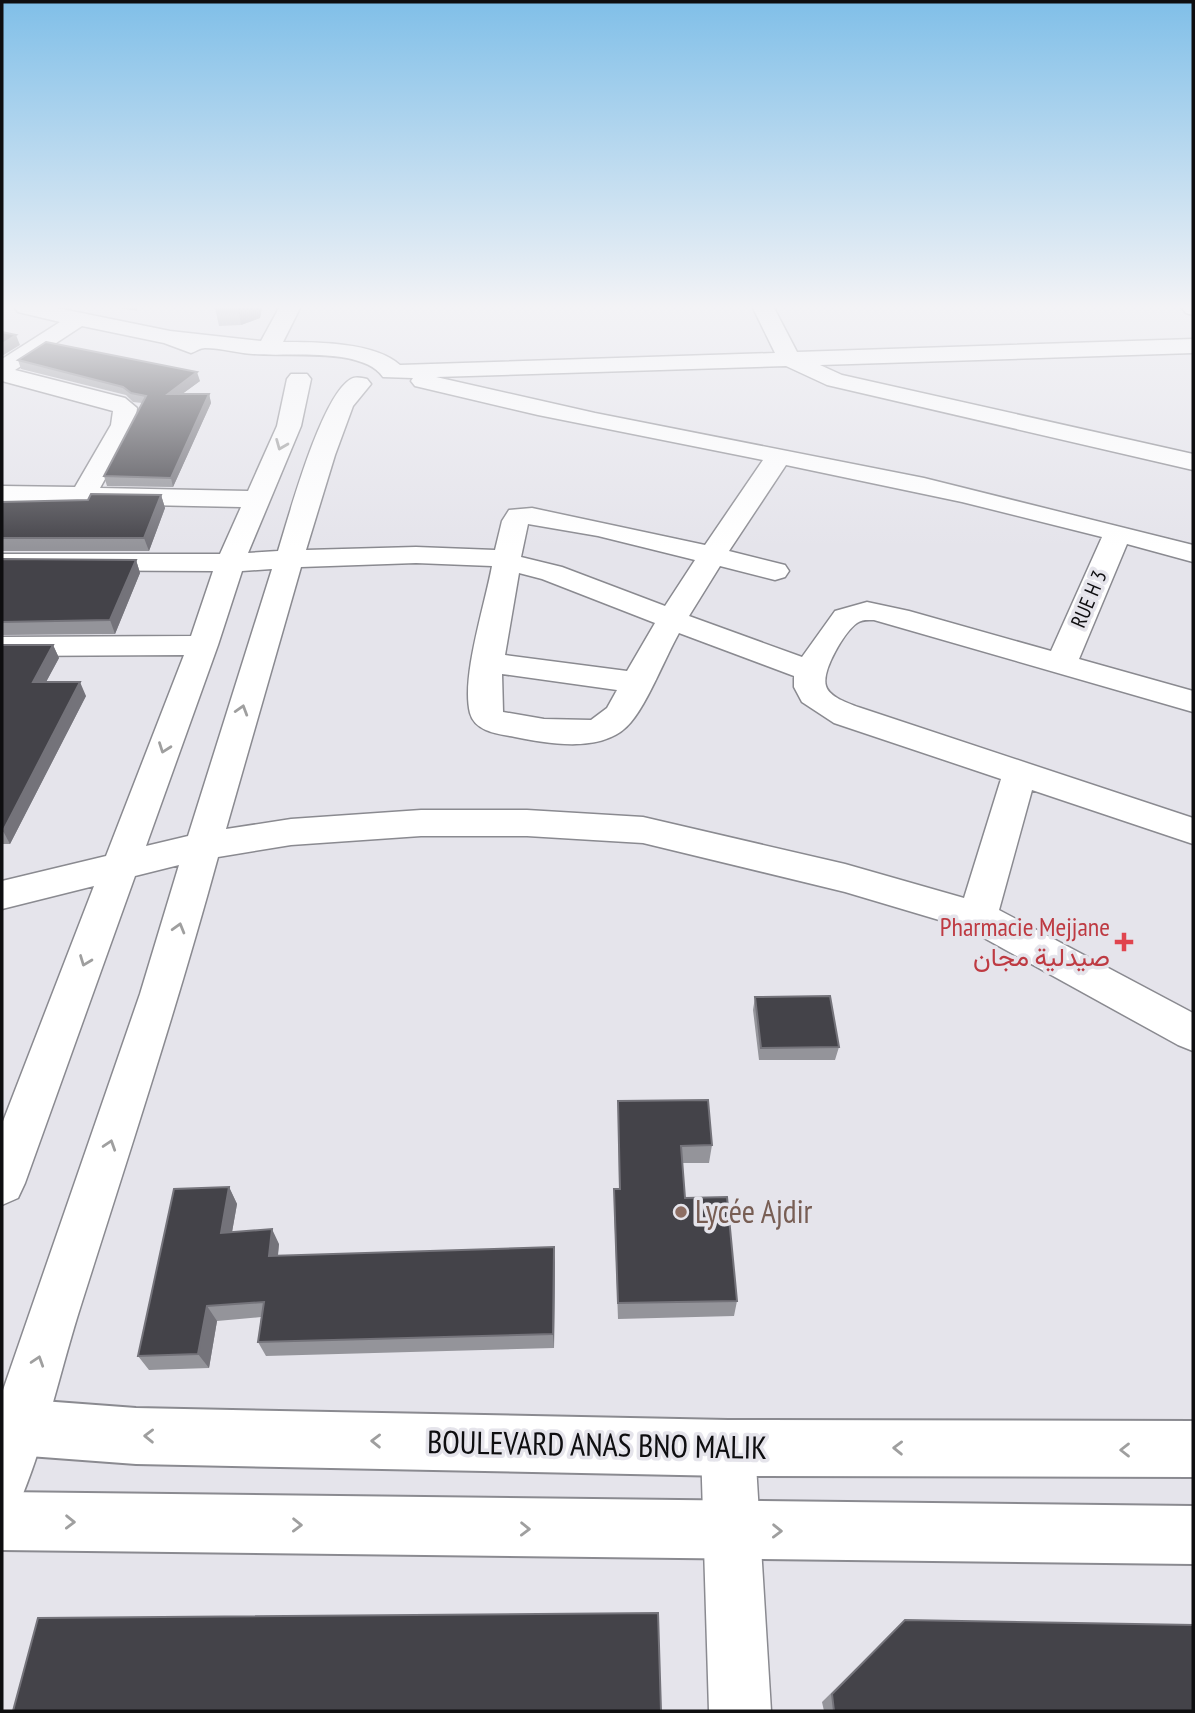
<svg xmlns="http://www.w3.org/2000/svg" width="1195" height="1713" viewBox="0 0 1195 1713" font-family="'PT Sans Narrow',Vazirmatn,sans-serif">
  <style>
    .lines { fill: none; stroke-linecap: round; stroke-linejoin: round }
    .minor-casing { stroke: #8a8a90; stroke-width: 3 }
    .tertiary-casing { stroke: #8a8a90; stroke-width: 4 }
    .minor { fill: #fff; fill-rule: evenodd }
    .tertiary { fill: #fff; fill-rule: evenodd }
    .wall { fill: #94949a }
    .shaded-wall { fill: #74737a }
    .building { fill: #444349; stroke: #74737a; stroke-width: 2 }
    .oneway { stroke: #9f9f9f }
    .health-dot { fill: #e0444e; stroke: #e5e4eb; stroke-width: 2.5 }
    .education-dot { fill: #8d6e63; stroke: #e5e4eb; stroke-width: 2.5 }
    .labels { text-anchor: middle; stroke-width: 7; stroke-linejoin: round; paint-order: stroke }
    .far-street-label { font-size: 21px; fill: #0e0e10; stroke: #e5e4eb }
    .health-label { font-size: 26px; fill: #be3a42; stroke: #e5e4eb; text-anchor: end }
    .near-education-label { font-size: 32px; fill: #785e54; stroke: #e5e4eb; text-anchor: start }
    .near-street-label { font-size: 32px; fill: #0e0e10; stroke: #e5e4eb }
  </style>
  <rect width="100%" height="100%" fill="#e5e4eb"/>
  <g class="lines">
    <defs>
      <path id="minor" d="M 15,308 L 57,308 L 170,331 L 261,341 L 279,308 L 300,308 L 283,342 C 316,342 375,342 400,365 L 775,353 L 753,308 L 774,308 L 797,352 L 1193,339 L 1193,353 L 820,365 L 842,375 L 1193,454 L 1193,470 L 827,385 L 786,366 L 436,377 L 595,413 L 924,478 L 1193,545 L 1193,562 L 1127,544 L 1079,659 L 1193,691 L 1193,712 L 874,620 C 867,620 863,619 857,623 C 845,631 821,671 826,686 C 829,697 848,703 858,707 L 1193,818 L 1193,844 L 1032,790 L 999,910 L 1193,1013 L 1193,1051 L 1178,1045 L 966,928 L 845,892 L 643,843 L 527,836 L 421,836 L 291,845 L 218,857 C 177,1007 129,1154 82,1302 C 61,1367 47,1436 21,1499 L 2,1507 L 2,1393 L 140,994 L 179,865 L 135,876 L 25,1183 L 18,1198 L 2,1205 L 2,1124 L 94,886 L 2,909 L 2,881 L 106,856 L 184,655 L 2,656 L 2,637 L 191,636 L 213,571 L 2,570 L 2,554 L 220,554 L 241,507 L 2,502 L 2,486 L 75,487 L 111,425 L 113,411 L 2,381 L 2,359 L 60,322 L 18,312 ZM 82,326 L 164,343 L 191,353 C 197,351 200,348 205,348 C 221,348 238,353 253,354 C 286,357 363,347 383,377 L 413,378 L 411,381 L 415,386 L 538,415 L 763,460 L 705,545 L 532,508 L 509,510 L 502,521 L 495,550 L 416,547 L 306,550 L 335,455 L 353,406 L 371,384 L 367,379 C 362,378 356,376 351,379 C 321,396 289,516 278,551 L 248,553 L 301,426 L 311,379 L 307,374 L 291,374 L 287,379 L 277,426 L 248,491 L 100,488 L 135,425 L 137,408 L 125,398 L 15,370 ZM 786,465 L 962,502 L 1102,537 L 1051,651 L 909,611 L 867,602 L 835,611 L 802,657 L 689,616 L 720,566 L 775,580 L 785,577 L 789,571 L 785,565 L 729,551 ZM 528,524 L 598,536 L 695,560 L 665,606 L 562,567 L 521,557 ZM 416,563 L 492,566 C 485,605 461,677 470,713 C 475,732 499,734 515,737 C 550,744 605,754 631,722 C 648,702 665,658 679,633 L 794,676 L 794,687 L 802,702 L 834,723 L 1001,779 L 964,898 L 845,864 L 643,817 L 527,810 L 421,810 L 291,819 L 226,829 L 301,567 ZM 272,569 L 188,836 L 146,846 L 218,645 L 242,571 ZM 519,573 L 542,579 L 655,623 L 627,671 L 505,655 ZM 502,674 L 617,690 L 607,708 L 591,720 L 544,719 L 503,712 Z
        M 1182,308 L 1193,308 L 1193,315 L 1186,313 Z
        M 728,1421 L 747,1429 L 755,1448 L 771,1711 L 709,1711 L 701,1448 L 709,1429 Z"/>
      <path id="tertiary" d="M 2,1398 L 136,1408 L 728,1420 L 1193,1421 L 1193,1477 L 728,1476 L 136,1464 L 2,1454 Z
        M 2,1492 L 1193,1506 L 1193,1564 L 2,1550 Z"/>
    </defs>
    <!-- minor casing -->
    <use href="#minor" class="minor-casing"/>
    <!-- tertiary casing -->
    <use href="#tertiary" class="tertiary-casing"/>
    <!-- minor -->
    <use href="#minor" class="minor"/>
    <!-- tertiary -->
    <use href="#tertiary" class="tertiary"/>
  </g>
  <!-- wall -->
  <path class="wall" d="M 120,308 L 137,308 L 137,311 Z
    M 215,308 L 262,308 L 260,318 L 241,325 L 219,326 Z
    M 18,360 L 200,381 L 182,394 L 209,394 L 211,403 L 173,487 L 107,486 L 104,476 L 142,403 L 133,402 L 126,395 L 21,369 Z
    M 161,495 L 165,508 L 149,551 L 2,551 L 2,502 L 88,500 Z
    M 2,559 L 136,560 L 140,573 L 115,634 L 2,635 Z
    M 2,645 L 53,645 L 59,658 L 46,682 L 86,696 L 10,844 L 2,844 Z
    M 755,997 L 839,1047 L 835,1060 L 759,1060 L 753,1010 Z
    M 618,1101 L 712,1145 L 709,1163 L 682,1163 L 685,1198 L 737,1301 L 734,1316 L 618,1319 L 614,1206 L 614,1189 L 619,1189 Z
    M 229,1187 L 237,1204 L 232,1232 L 279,1244 L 278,1256 L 555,1262 L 554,1348 L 266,1356 L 258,1342 L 261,1317 L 217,1321 L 209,1368 L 149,1370 L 138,1356 Z
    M 905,1620 L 1193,1711 L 824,1711 L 822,1702 Z"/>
  <!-- shaded-wall -->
  <path class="shaded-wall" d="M 238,308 L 262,308 L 260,318 L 241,325 Z
    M 16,335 L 20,345 L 2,356 L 2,344 Z
    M 197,372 L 200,381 L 170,403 L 168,394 Z
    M 209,394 L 211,403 L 173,487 L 171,478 Z
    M 161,495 L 165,508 L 149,551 L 144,538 Z
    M 136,560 L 140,573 L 115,634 L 110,620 Z
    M 53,645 L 59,658 L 39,695 L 33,682 Z
    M 80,682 L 86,696 L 10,844 L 3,831 Z
    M 229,1187 L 237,1204 L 229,1249 L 221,1233 Z
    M 272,1229 L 279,1244 L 276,1271 L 269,1256 Z
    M 554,1247 L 555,1262 L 554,1348 L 553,1334 Z
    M 207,1306 L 217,1321 L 209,1368 L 198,1354 Z"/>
  <!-- building -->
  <path class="building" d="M 2,332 L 16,335 L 2,344 Z
    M 46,342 L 197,372 L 168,394 L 209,394 L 171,478 L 104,476 L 146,396 L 131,393 L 123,387 L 18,360 Z
    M 91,494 L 161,495 L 144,538 L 2,538 L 2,502 L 88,500 Z
    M 2,559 L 136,560 L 110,620 L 2,622 Z
    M 2,645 L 53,645 L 33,682 L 80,682 L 3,831 L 2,831 Z
    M 830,996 L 839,1047 L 761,1048 L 755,997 Z
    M 708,1100 L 712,1145 L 681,1146 L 685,1198 L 727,1197 L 737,1301 L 618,1303 L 614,1189 L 620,1189 L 618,1101 Z
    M 229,1187 L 221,1233 L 272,1229 L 269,1256 L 554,1247 L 553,1334 L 258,1342 L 264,1302 L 207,1306 L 198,1354 L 138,1356 L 174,1189 Z
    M 658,1613 L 661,1711 L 13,1711 L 38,1618 Z
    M 905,1620 L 1193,1625 L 1193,1711 L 834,1711 L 832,1694 Z"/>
  <!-- one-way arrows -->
  <defs><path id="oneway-chevron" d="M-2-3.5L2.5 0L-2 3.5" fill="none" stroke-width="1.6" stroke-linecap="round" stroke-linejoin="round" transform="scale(1.75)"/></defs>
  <g class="oneway">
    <use href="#oneway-chevron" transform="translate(281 445) rotate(112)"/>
    <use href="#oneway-chevron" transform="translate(242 710) rotate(-73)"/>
    <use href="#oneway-chevron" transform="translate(164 748) rotate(110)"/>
    <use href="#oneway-chevron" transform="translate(179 928) rotate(-74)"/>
    <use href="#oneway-chevron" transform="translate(85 961) rotate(111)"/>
    <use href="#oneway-chevron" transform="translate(110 1145) rotate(-72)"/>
    <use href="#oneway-chevron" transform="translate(38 1361) rotate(-72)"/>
    <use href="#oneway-chevron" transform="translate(149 1436) rotate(-179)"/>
    <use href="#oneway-chevron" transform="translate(376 1441) rotate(-179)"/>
    <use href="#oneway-chevron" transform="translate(898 1448) rotate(-179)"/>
    <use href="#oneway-chevron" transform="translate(1125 1450) rotate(180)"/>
    <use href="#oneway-chevron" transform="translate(70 1522) rotate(1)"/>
    <use href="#oneway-chevron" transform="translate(297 1525) rotate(1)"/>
    <use href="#oneway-chevron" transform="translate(525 1529) rotate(1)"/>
    <use href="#oneway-chevron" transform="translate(777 1531) rotate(1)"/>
  </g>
  <!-- sky -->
  <linearGradient id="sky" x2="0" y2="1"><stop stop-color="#80bfe8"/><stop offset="0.56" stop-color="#f3f3f6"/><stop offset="1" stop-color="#f3f3f6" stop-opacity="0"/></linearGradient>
  <rect width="1195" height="548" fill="url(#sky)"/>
  <!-- markers -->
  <path class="health-dot" d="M1120.5 931.5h7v7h7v7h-7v7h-7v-7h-7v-7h7z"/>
  <circle class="education-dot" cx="681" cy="1212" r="7"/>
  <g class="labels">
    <!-- far-street labels -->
    <g class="far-street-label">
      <text transform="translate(1089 599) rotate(-67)" y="7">RUE H 3</text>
    </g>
    <!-- health labels -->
    <g class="health-label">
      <text x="1110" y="936">Pharmacie Mejjane<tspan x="1110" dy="30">صيدلية مجان</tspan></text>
    </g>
    <!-- near-education labels -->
    <g class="near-education-label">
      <text x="695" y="1223">Lycée Ajdir</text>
    </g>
    <!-- near-street labels -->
    <g class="near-street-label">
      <text transform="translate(597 1445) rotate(1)" y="11">BOULEVARD ANAS BNO MALIK</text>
    </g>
  </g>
  <!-- border -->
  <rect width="1195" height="1713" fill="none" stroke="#0e0e10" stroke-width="7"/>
</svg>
